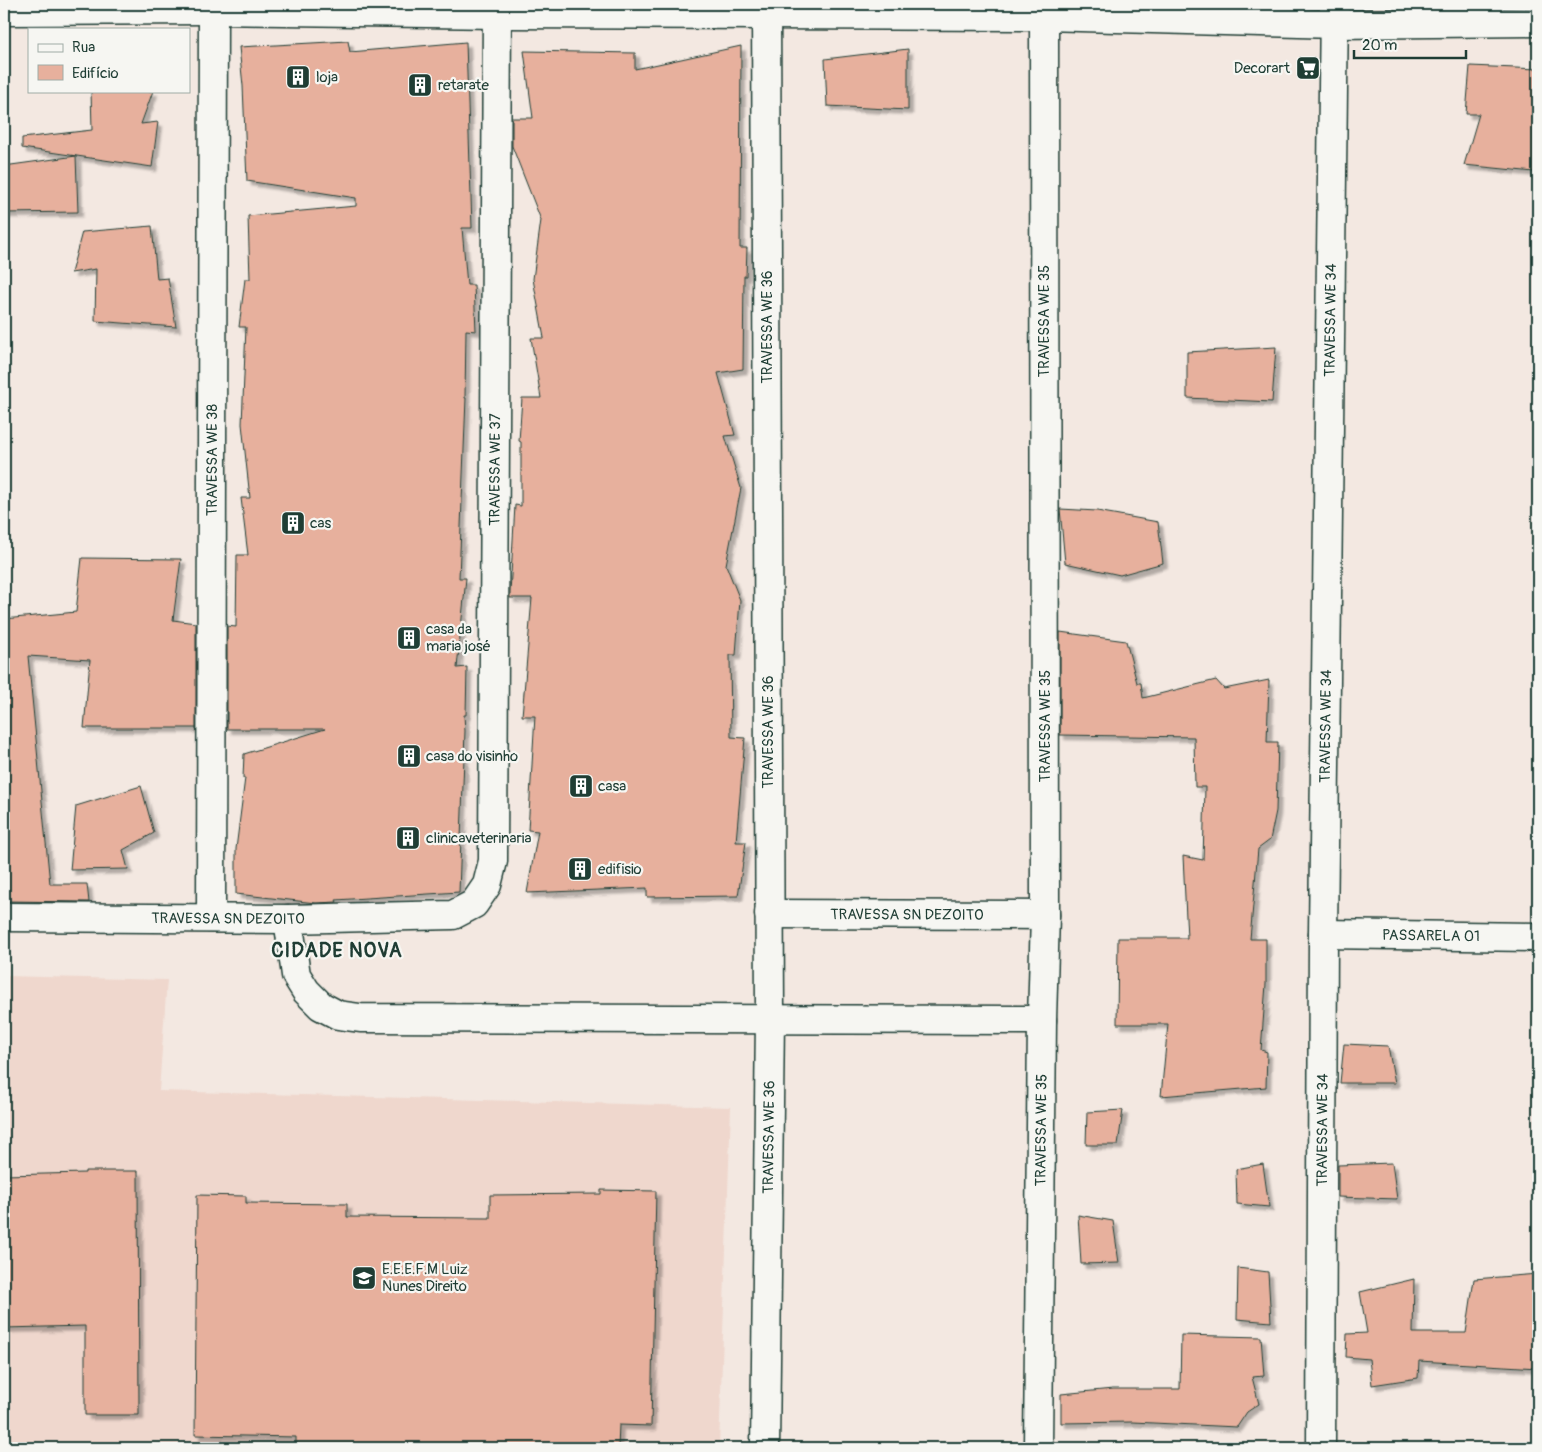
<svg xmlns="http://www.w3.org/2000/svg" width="1542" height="1452" viewBox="0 0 1542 1452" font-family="Pangolin,sans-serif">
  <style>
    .built { fill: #efd7cd }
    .building { fill: #e7b09d; stroke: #1f3d34; filter: url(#shadow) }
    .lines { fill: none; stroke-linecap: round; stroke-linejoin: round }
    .minor-casing { stroke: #1f3d34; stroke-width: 31 }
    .tertiary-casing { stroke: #1f3d34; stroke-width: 31 }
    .minor { stroke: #f6f6f2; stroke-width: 28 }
    .tertiary { stroke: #f6f6f2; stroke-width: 28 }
    .labels { text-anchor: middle; stroke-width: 4.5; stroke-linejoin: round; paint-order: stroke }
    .poi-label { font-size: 15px; fill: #1f3d34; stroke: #f6f6f2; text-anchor: start }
    .street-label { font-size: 15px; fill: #1f3d34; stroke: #f6f6f2 }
    .district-label { font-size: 20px; font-weight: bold; letter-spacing: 1px; fill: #1f3d34; stroke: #f6f6f2 }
  </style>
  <defs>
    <filter id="shadow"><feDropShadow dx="4.5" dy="4.5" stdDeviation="1" flood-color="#0004"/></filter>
  </defs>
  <rect width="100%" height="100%" fill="#f3e8e1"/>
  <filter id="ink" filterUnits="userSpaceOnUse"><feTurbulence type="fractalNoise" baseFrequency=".02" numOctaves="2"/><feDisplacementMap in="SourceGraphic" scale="10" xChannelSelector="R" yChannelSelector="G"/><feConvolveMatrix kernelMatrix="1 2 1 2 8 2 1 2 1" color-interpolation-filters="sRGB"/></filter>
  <g filter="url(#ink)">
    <!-- built -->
    <path class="built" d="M 4,976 L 167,980 L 159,1091 L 731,1107 L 719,1448 L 4,1448 Z"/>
    <!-- building -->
    <path class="building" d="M 348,41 L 350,52 L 466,42 L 472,228 L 462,228 L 467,285 L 474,285 L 476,331 L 466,330 L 465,398 L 466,398 L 459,578 L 466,578 L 457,668 L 467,667 L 466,715 L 464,715 L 465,731 L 459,892 L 336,900 L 337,902 L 316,903 L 236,894 L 236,849 L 245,778 L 243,778 L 244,754 L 325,729 L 227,729 L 227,626 L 236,627 L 237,555 L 248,555 L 241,498 L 250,498 L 242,424 L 246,327 L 239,327 L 245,279 L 250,279 L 248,216 L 356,206 L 356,198 L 247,181 L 243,86 L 239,47 Z
      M 741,46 L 740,248 L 747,248 L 746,276 L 744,276 L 743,369 L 718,373 L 735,435 L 725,436 L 741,488 L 726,565 L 740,600 L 736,655 L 730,655 L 731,737 L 745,738 L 736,842 L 746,842 L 738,896 L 647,897 L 647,888 L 527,893 L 538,831 L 528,830 L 535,716 L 522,716 L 532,598 L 510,598 L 510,593 L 515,505 L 521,506 L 521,442 L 519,441 L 522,398 L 541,398 L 531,338 L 544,338 L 533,279 L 541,220 L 512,146 L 512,118 L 533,118 L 524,51 L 635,53 L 635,69 Z
      M 908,49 L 908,110 L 827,106 L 825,59 Z
      M 1470,66 L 1538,69 L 1538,113 L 1533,113 L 1534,172 L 1464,165 L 1479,114 L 1466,114 Z
      M 91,91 L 153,91 L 141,124 L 158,122 L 152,167 L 22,148 L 22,138 L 92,130 Z
      M 76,156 L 78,212 L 4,213 L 4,166 Z
      M 152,226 L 157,279 L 168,278 L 176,327 L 95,321 L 96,269 L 71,273 L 82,232 Z
      M 1276,347 L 1272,402 L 1187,398 L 1187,352 Z
      M 1060,509 L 1097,511 L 1158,522 L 1163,563 L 1120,575 L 1065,563 Z
      M 82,558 L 181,559 L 173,620 L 196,623 L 196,728 L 84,728 L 90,660 L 28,656 L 50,884 L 87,884 L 89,902 L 4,901 L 4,619 L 76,612 Z
      M 1060,632 L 1126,641 L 1137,683 L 1141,683 L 1143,698 L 1216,680 L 1224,689 L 1269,680 L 1267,742 L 1278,742 L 1276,811 L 1270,840 L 1258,849 L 1250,939 L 1266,939 L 1266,984 L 1261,1050 L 1267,1052 L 1266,1087 L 1161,1096 L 1168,1024 L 1117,1024 L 1118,938 L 1187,938 L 1183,856 L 1203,860 L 1205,787 L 1195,787 L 1194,737 L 1060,735 Z
      M 141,786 L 154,833 L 123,850 L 128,869 L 70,870 L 76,806 Z
      M 1344,1044 L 1388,1046 L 1395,1083 L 1340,1083 Z
      M 1123,1110 L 1118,1145 L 1086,1145 L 1087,1112 Z
      M 1392,1163 L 1397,1199 L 1338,1197 L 1338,1165 Z
      M 1263,1164 L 1269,1207 L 1237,1204 L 1236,1169 Z
      M 85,1171 L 138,1171 L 139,1415 L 85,1415 L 85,1326 L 4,1328 L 4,1175 L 85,1173 Z
      M 601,1190 L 656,1191 L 651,1426 L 619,1425 L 618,1448 L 396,1448 L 396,1444 L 296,1444 L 296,1437 L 195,1435 L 197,1195 L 246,1196 L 246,1203 L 347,1204 L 347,1217 L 490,1218 L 490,1195 L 601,1194 Z
      M 1078,1215 L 1113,1221 L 1119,1263 L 1081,1264 Z
      M 1238,1268 L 1268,1272 L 1271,1322 L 1237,1319 Z
      M 1538,1274 L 1538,1368 L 1419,1361 L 1418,1378 L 1372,1385 L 1369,1359 L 1346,1357 L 1347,1334 L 1367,1333 L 1360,1292 L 1414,1279 L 1413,1333 L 1466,1333 L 1474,1279 Z
      M 1181,1335 L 1261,1337 L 1264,1376 L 1252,1377 L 1259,1404 L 1247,1412 L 1237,1427 L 1132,1422 L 1061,1423 L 1061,1394 L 1113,1389 L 1180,1389 Z"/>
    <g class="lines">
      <defs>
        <g id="minor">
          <path id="s1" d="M 769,914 L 1045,915"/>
          <path id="s2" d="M 4,917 L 288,919 L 453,915 L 474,904 L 487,885 L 493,861 L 497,4"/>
          <path id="s3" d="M 211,918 L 213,4"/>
          <path d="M 288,919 L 296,975 L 306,991 L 321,1006 L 338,1015 L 360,1018 L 1042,1020"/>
          <path id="s4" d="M 1323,934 L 1538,937"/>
          <path id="s5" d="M 765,1448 L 770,1018 L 766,4"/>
          <path id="s6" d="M 1038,1448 L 1042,1020 L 1045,915 L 1044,4"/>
          <path id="s7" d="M 1321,1448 L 1323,934 L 1334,4"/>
        </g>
        <path id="tertiary" d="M 4,11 L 213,10 L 497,14 L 1044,16 L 1334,24 L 1538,22"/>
      </defs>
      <!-- minor casing -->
      <use href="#minor" class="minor-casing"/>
      <!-- tertiary casing -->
      <use href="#tertiary" class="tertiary-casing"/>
      <!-- minor -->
      <use href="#minor" class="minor"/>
      <!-- tertiary -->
      <use href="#tertiary" class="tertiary"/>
    </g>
  </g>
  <!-- icons -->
  <defs>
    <symbol id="supermarket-square" viewBox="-11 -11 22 22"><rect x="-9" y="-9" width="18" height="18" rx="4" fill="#1f3d34" stroke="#f6f6f2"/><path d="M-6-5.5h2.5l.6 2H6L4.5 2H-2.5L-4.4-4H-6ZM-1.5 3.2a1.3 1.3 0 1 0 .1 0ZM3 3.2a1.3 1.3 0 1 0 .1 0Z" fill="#fff"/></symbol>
    <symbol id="building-square" viewBox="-11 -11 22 22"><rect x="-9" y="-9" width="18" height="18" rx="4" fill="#1f3d34" stroke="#f6f6f2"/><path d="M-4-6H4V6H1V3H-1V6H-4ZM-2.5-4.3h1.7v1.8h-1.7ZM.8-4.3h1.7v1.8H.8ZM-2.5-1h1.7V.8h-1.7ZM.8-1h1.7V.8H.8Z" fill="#fff"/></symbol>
    <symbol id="school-square" viewBox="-11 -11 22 22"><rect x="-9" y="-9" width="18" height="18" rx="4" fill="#1f3d34" stroke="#f6f6f2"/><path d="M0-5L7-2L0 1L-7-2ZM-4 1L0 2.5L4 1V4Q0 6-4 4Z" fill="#fff"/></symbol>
  </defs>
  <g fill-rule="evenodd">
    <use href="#supermarket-square" x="1294" y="54" width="28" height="28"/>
    <use href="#building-square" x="284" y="63" width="28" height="28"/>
    <use href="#building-square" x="406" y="71" width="28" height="28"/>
    <use href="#building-square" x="279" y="509" width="28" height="28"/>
    <use href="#building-square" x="395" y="624" width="28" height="28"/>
    <use href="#building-square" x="395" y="742" width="28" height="28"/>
    <use href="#building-square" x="567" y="772" width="28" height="28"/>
    <use href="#building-square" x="394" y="824" width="28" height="28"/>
    <use href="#building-square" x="566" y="855" width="28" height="28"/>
    <use href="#school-square" x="350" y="1264" width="28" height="28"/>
  </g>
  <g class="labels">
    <!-- poi labels -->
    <g class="poi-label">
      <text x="1290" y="73" text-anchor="end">Decorart</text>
      <text x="316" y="82">loja</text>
      <text x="438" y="90">retarate</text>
      <text x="310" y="528">cas</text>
      <text x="426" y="634">casa da<tspan x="426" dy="17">maria josé</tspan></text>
      <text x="426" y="761">casa do visinho</text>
      <text x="598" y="791">casa</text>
      <text x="426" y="843">clinicaveterinaria</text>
      <text x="598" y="874">edifisio</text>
      <text x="382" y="1274">E.E.E.F.M Luiz<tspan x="382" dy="17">Nunes Direito</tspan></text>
    </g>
    <!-- street labels -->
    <g class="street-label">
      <text transform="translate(1044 321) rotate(-90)" y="5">TRAVESSA WE 35</text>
      <text dy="5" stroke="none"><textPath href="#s7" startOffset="1128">TRAVESSA WE 34</textPath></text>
      <text transform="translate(767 327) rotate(-90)" y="5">TRAVESSA WE 36</text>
      <text dy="5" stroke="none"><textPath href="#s3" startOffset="458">TRAVESSA WE 38</textPath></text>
      <text dy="5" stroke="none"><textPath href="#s2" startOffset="912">TRAVESSA WE 37</textPath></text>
      <text transform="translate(1045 726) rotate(-90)" y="5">TRAVESSA WE 35</text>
      <text dy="5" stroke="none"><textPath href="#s7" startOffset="722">TRAVESSA WE 34</textPath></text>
      <text transform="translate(768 732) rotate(-90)" y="5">TRAVESSA WE 36</text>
      <text dy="5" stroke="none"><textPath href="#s1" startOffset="138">TRAVESSA SN DEZOITO</textPath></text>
      <text dy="5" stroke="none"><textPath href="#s2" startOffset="224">TRAVESSA SN DEZOITO</textPath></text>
      <text dy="5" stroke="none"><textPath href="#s4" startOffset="108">PASSARELA 01</textPath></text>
      <text dy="5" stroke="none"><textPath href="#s6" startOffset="318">TRAVESSA WE 35</textPath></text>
      <text dy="5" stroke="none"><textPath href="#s7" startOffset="318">TRAVESSA WE 34</textPath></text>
      <text dy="5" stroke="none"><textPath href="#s5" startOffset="311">TRAVESSA WE 36</textPath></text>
    </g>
    <!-- district labels -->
    <g class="district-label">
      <text x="337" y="957">CIDADE NOVA</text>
    </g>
  </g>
  <!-- margin -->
  <rect width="1542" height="1452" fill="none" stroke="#f6f6f2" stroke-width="20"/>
  <rect x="10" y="10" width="1522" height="1432" fill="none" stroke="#1f3d34" stroke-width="2" filter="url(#ink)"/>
  <!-- legend -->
  <rect x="28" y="28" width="162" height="65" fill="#f6f6f2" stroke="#a0aca6"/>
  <rect x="38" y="44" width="25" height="8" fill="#f6f6f2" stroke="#a0aca6"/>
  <text x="72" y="52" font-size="15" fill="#1f3d34">Rua</text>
  <rect x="38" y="65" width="25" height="15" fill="#e7b09d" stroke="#a0aca6"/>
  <text x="72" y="78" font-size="15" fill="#1f3d34">Edifício</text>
  <!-- scale -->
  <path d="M1354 50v8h112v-8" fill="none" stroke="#1f3d34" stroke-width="2.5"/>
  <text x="1362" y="50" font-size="15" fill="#1f3d34" stroke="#f6f6f2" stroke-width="4" paint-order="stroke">20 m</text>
</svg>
